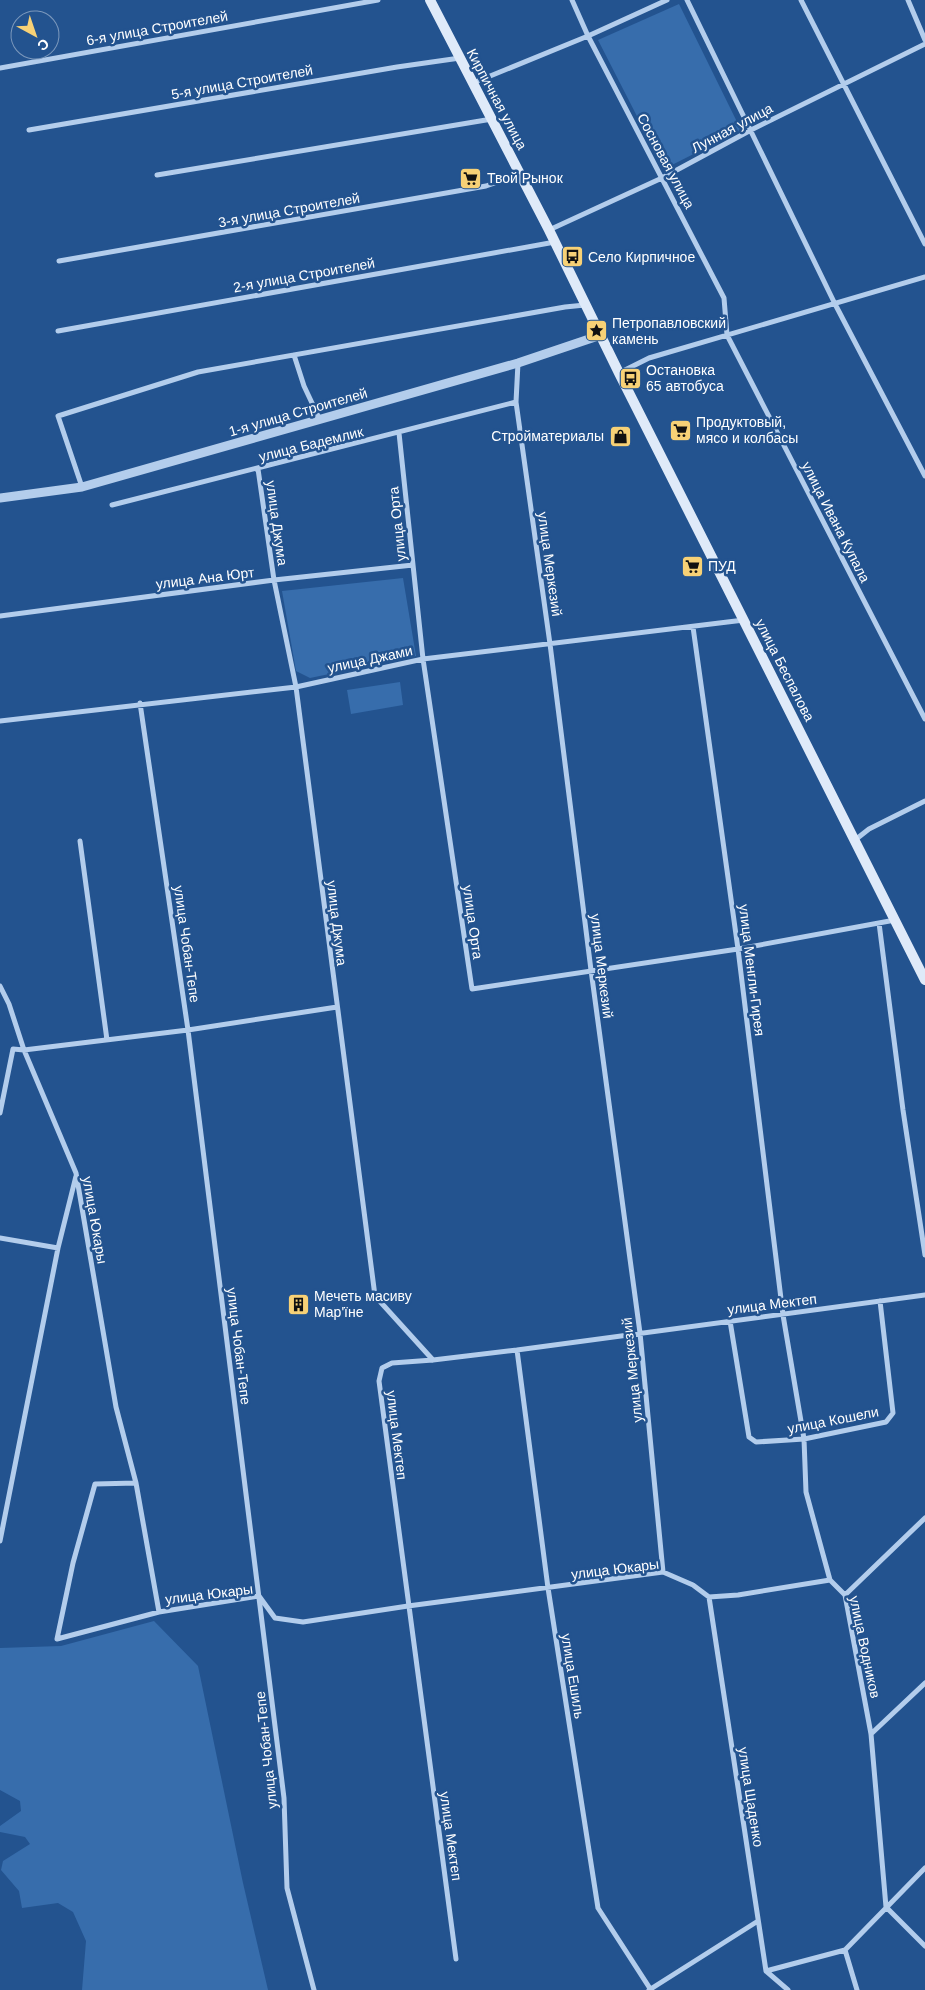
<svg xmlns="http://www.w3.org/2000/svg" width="925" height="1990" viewBox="0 0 925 1990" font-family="Helvetica,sans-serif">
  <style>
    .green { fill: #376dac }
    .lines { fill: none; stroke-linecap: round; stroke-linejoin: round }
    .minor { stroke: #b3cdec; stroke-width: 5 }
    .tertiary { stroke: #b3cdec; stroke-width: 9 }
    .secondary { stroke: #dfeaf9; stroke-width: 10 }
    .labels { text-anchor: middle; stroke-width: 5; stroke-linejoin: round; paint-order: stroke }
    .street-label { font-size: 14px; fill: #fff; stroke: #23538f }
    .poi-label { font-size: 14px; fill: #fff; stroke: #23538f; text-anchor: start }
  </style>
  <rect width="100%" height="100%" fill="#23538f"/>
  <!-- green -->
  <path class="green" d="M 679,4 L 741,130 L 664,169 L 598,40 Z
    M 403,578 L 416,656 L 310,678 L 296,671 L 282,591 Z
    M 400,682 L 403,705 L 351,714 L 347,690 Z
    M 154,1621 L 198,1666 L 243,1883 L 268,1990 L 82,1990 L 86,1941 L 73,1912 L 58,1903 L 22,1908 L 19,1891 L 1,1870 L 3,1861 L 30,1844 L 25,1837 L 0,1832 L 0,1826 L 21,1811 L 20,1801 L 0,1790 L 0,1648 L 61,1646 Z"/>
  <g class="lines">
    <!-- minor -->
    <path class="minor" d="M 572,0 L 588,36 L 724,298 L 727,335 L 925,719
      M 687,0 L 835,304 L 925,476
      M 801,0 L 925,244
      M 908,0 L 925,40
      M 0,68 L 378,0
      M 473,83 L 588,36 L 667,0
      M 29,130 L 397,67 L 460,58
      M 157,175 L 492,119
      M 549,230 L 662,178 L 751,130 L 925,44
      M 59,261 L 486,186 L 520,174
      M 58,331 L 555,242
      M 294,355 L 304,386 L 320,420
      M 518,363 L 516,402 L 550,644 L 591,970 L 640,1333 L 663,1572
      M 619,373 L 649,358 L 925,277
      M 399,433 L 423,659 L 472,989 L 738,949 L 895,920
      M 258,469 L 274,580 L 296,687 L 375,1296 L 433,1360
      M 82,487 L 58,416 L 198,372 L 565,307 L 585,305
      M 112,505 L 516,402
      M 0,616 L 274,580 L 413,565
      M 693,627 L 738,949 L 783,1315 L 804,1439 L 806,1492 L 830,1580 L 845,1595 L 871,1734 L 886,1907 L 925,1946
      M 140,703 L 188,1030 L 284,1798 L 287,1888 L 314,1990
      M 0,721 L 296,687 L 423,659 L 744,620
      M 855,840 L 869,829 L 925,801
      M 80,841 L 107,1040
      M 879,923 L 903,1110 L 925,1255
      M 0,986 L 9,1004 L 24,1050 L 76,1173 L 116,1407 L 136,1483 L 159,1612 L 259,1596 L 275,1618 L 303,1622 L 408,1606 L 663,1572 L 693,1585 L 709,1597 L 738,1595 L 830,1580
      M 0,1113 L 13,1049 L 24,1050 L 188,1030 L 337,1007
      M 0,1238 L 58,1248
      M 730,1321 L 749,1437 L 756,1442 L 804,1439 L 886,1422 L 893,1413 L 880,1301
      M 517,1350 L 548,1588 L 598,1908 L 651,1990
      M 136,1483 L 95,1484 L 73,1563 L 57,1639 L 159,1612
      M 0,1541 L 58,1248 L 76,1176
      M 845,1595 L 925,1518
      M 709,1597 L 766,1971 L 788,1990
      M 871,1734 L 925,1683
      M 456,1959 L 379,1381 L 382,1368 L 392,1363 L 433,1360 L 517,1350 L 925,1295
      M 766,1971 L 845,1950
      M 649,1990 L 758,1921
      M 857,1990 L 845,1950 L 925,1868"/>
    <!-- tertiary -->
    <path class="tertiary" d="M 0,498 L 82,487 L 518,363 L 601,335"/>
    <!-- secondary -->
    <path class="secondary" d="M 430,0 L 549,230 L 619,373 L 925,980"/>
  </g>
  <!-- icons -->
  <defs>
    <symbol id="supermarket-square" viewBox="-11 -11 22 22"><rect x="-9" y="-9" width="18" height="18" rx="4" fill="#f7d176" stroke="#23538f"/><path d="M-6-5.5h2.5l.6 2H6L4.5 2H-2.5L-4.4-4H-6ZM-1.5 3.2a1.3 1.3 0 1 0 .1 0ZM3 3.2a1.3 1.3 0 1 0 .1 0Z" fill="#111"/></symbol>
    <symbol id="bus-square" viewBox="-11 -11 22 22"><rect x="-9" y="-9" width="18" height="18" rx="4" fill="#f7d176" stroke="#23538f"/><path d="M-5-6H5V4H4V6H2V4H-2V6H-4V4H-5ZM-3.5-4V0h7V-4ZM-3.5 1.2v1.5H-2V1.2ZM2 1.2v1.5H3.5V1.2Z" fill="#111"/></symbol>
    <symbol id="sight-square" viewBox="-11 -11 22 22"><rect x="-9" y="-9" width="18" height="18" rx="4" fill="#f7d176" stroke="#23538f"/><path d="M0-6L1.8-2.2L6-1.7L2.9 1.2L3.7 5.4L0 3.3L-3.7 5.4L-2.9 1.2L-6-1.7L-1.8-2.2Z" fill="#111"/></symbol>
    <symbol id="shop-square" viewBox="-11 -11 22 22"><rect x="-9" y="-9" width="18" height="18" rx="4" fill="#f7d176" stroke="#23538f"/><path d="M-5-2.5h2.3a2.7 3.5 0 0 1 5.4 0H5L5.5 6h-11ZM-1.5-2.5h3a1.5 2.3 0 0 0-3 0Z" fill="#111"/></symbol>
    <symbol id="building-square" viewBox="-11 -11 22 22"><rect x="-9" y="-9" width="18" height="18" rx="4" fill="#f7d176" stroke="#23538f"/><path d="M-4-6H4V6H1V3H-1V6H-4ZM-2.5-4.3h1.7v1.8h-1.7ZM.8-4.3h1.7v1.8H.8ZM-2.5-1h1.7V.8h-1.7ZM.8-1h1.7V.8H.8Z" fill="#111"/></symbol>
  </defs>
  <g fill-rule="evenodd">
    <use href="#supermarket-square" x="458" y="166" width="25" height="25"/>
    <use href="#bus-square" x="560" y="244" width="25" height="25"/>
    <use href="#sight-square" x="584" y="318" width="25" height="25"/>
    <use href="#bus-square" x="618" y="366" width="25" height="25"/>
    <use href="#supermarket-square" x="668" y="418" width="25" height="25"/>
    <use href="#shop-square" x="608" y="424" width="25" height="25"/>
    <use href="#supermarket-square" x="680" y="554" width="25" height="25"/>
    <use href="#building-square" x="286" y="1292" width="25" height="25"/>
  </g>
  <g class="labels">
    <!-- street labels -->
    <g class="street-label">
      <text transform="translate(157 28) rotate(-10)" y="5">6-я улица Строителей</text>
      <text transform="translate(242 82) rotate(-10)" y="5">5-я улица Строителей</text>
      <text transform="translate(497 99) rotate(62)" y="5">Кирпичная улица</text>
      <text transform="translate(732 128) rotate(-28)" y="5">Лунная улица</text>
      <text transform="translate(666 161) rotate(62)" y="5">Сосновая улица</text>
      <text transform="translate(289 210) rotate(-10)" y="5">3-я улица Строителей</text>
      <text transform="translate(304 275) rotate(-10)" y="5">2-я улица Строителей</text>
      <text transform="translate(298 412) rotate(-16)" y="5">1-я улица Строителей</text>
      <text transform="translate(311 444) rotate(-14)" y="5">улица Бадемлик</text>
      <text transform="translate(836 522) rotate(63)" y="5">улица Ивана Купала</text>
      <text transform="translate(277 523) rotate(82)" y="5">улица Джума</text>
      <text transform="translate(397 524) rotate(-96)" y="5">улица Орта</text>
      <text transform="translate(550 564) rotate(82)" y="5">улица Меркезий</text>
      <text transform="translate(205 578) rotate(-7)" y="5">улица Ана Юрт</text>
      <text transform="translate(370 659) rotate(-12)" y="5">улица Джами</text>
      <text transform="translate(785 670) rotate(63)" y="5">улица Беспалова</text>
      <text transform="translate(473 922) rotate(82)" y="5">улица Орта</text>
      <text transform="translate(337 923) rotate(83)" y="5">улица Джума</text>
      <text transform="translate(187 944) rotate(82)" y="5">улица Чобан-Тепе</text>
      <text transform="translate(602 966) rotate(83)" y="5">улица Меркезий</text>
      <text transform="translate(752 970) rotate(83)" y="5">улица Менгли-Гирея</text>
      <text transform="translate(95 1220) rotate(80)" y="5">улица Юкары</text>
      <text transform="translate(772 1304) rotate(-7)" y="5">улица Мектеп</text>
      <text transform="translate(239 1346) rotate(83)" y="5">улица Чобан-Тепе</text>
      <text transform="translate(632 1370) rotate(-96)" y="5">улица Меркезий</text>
      <text transform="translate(833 1420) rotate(-11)" y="5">улица Кошели</text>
      <text transform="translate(397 1435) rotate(83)" y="5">улица Мектеп</text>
      <text transform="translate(615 1569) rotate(-7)" y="5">улица Юкары</text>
      <text transform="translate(209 1594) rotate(-7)" y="5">улица Юкары</text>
      <text transform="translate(865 1647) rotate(78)" y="5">улица Водников</text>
      <text transform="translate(573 1676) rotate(81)" y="5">улица Ешиль</text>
      <text transform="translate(266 1750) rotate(-96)" y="5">улица Чобан-Тепе</text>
      <text transform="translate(751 1797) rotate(81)" y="5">улица Щаденко</text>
      <text transform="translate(451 1836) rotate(82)" y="5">улица Мектеп</text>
    </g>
    <!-- poi labels -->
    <g class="poi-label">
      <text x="487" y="183">Твой Рынок</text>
      <text x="588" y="262">Село Кирпичное</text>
      <text x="612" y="328">Петропавловский<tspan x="612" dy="16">камень</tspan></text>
      <text x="646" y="375">Остановка<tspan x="646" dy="16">65 автобуса</tspan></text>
      <text x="696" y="427">Продуктовый,<tspan x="696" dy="16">мясо и колбасы</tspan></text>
      <text x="604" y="441" text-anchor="end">Стройматериалы</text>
      <text x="708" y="571">ПУД</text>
      <text x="314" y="1301">Мечеть масиву<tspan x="314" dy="16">Мар'їне</tspan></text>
    </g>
  </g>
  <!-- north arrow -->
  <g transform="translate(35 35) rotate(140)"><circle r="24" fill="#23538f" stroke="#7b98bc"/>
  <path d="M0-4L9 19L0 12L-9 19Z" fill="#f7d176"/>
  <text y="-8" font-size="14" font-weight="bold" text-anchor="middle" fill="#ffffff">С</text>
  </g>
</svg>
